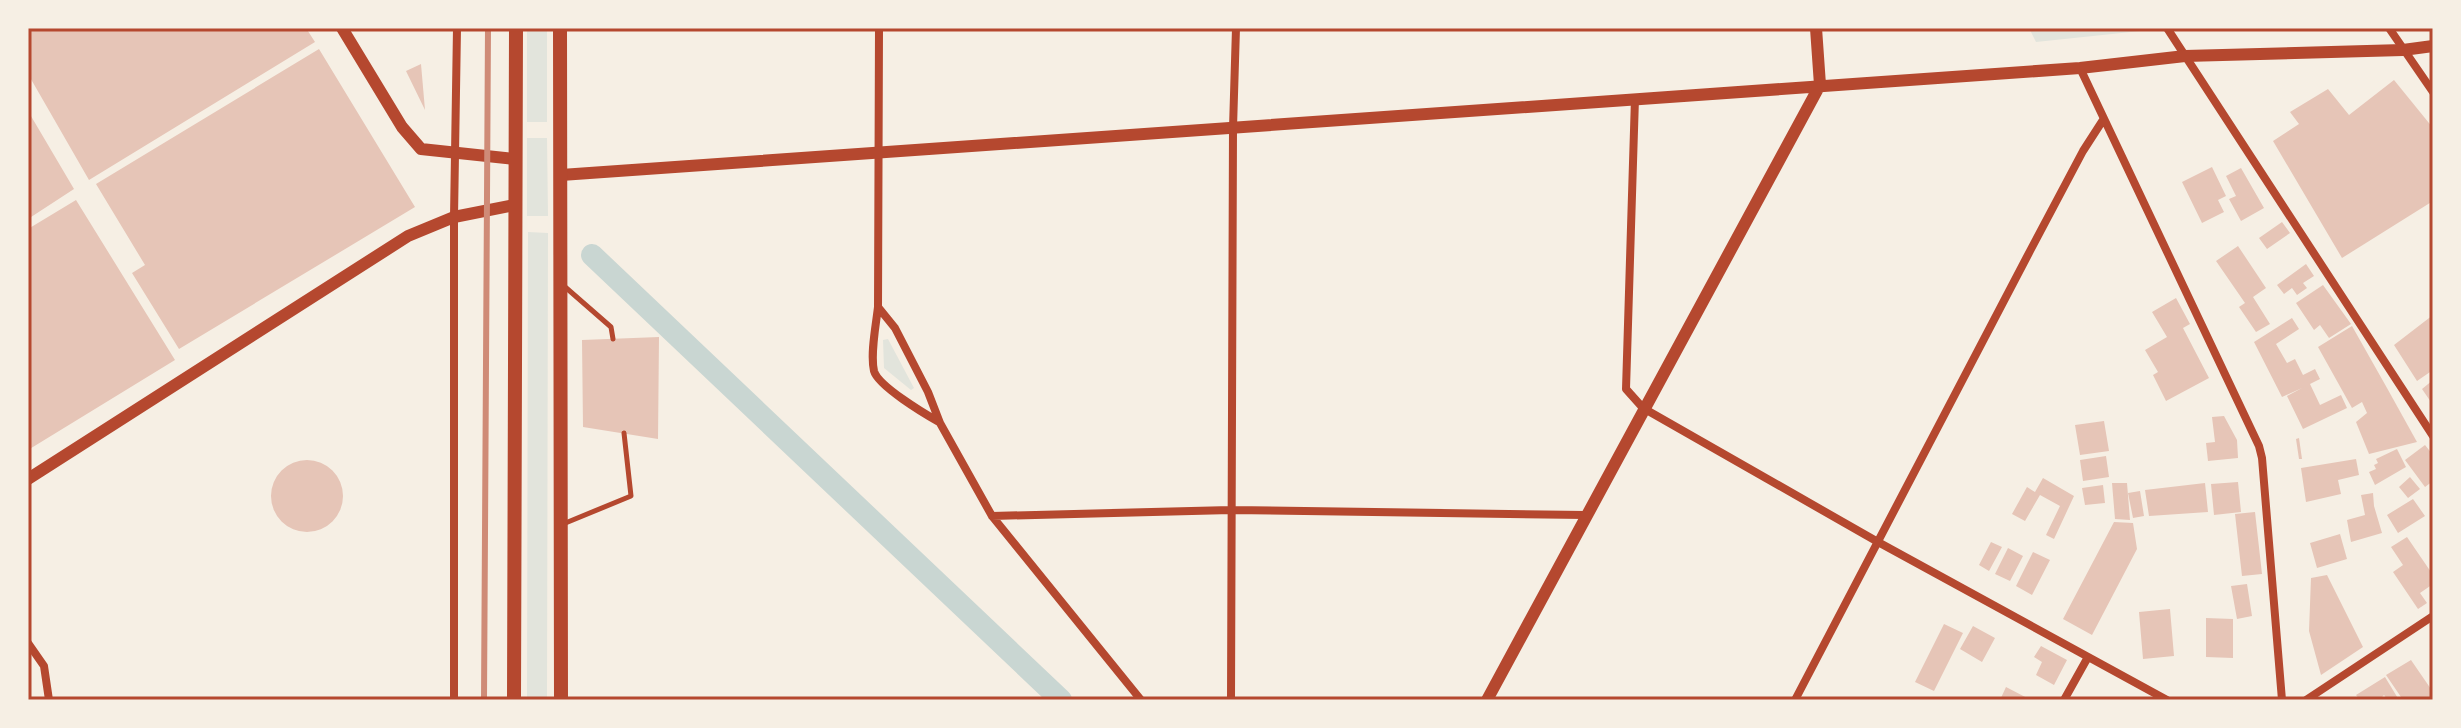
<svg xmlns="http://www.w3.org/2000/svg" width="2461" height="728" viewBox="0 0 2461 728" font-family="Cabin,sans-serif">
  <style>
    .green { fill: #e2e4dc }
    .lines { fill: none; stroke-linecap: round; stroke-linejoin: round }
    .canal { stroke: #c9d6d2; stroke-width: 22 }
    .building { fill: #e6c5b7 }
    .service { stroke: #b5482f; stroke-width: 5 }
    .minor { stroke: #b5482f; stroke-width: 8 }
    .tertiary { stroke: #b5482f; stroke-width: 12 }
    .primary { stroke: #b5482f; stroke-width: 14 }
    .rail { stroke: #cf8b77; stroke-width: 6 }
    .neatline { fill: none; stroke: #b5482f; stroke-width: 3 }
  </style>
  <rect width="100%" height="100%" fill="#f6efe4"/>
  <!-- green -->
  <path class="green" d="M 527,28 L 547,28 L 547,122 L 527,122 Z
    M 2029,28 L 2149,28 L 2150,30 L 2036,42 Z
    M 527,138 L 547,138 L 548,216 L 527,216 Z
    M 528,232 L 548,233 L 547,700 L 527,700 Z
    M 888,339 L 914,388 L 911,390 L 884,368 L 883,340 Z"/>
  <g class="lines">
    <!-- canal -->
    <path class="canal" d="M 592,255 L 1061,700"/>
  </g>
  <!-- building -->
  <path class="building" d="M 28,28 L 306,28 L 315,42 L 89,180 L 28,74 Z
    M 319,49 L 415,207 L 179,349 L 132,273 L 145,265 L 96,184 Z
    M 421,64 L 425,110 L 406,71 Z
    M 2394,80 L 2433,128 L 2433,201 L 2342,258 L 2273,141 L 2299,124 L 2290,112 L 2328,89 L 2349,115 Z
    M 28,111 L 74,189 L 28,219 Z
    M 2212,167 L 2226,196 L 2218,200 L 2224,212 L 2202,223 L 2182,182 Z
    M 2241,168 L 2264,208 L 2241,221 L 2229,199 L 2236,196 L 2226,176 Z
    M 76,200 L 175,360 L 28,450 L 28,229 Z
    M 2282,222 L 2290,233 L 2267,249 L 2259,238 Z
    M 2238,246 L 2266,288 L 2253,297 L 2270,324 L 2256,332 L 2239,307 L 2245,303 L 2216,261 Z
    M 2306,264 L 2314,276 L 2303,283 L 2307,288 L 2297,295 L 2292,288 L 2284,294 L 2277,285 Z
    M 2323,285 L 2351,324 L 2329,338 L 2320,325 L 2314,330 L 2296,303 Z
    M 2176,298 L 2190,324 L 2183,328 L 2209,378 L 2166,401 L 2153,375 L 2158,372 L 2145,350 L 2167,337 L 2152,312 Z
    M 2433,315 L 2433,370 L 2417,381 L 2394,345 Z
    M 2292,318 L 2299,329 L 2276,344 L 2287,363 L 2295,359 L 2303,375 L 2315,369 L 2320,379 L 2310,384 L 2320,405 L 2341,395 L 2347,408 L 2303,429 L 2287,396 L 2302,388 L 2282,397 L 2254,342 Z
    M 2352,326 L 2387,388 L 2417,442 L 2369,454 L 2356,422 L 2367,413 L 2362,402 L 2352,408 L 2318,347 Z
    M 659,337 L 658,439 L 583,427 L 582,340 Z
    M 2433,380 L 2433,405 L 2422,389 Z
    M 2224,416 L 2237,440 L 2238,458 L 2208,461 L 2206,443 L 2215,442 L 2212,417 Z
    M 2104,421 L 2109,451 L 2080,455 L 2075,425 Z
    M 2299,438 L 2302,459 L 2299,459 L 2296,439 Z
    M 2425,445 L 2433,455 L 2433,481 L 2425,487 L 2405,460 Z
    M 2397,449 L 2406,467 L 2375,485 L 2369,472 L 2376,469 L 2374,465 L 2378,463 L 2376,459 Z
    M 2106,456 L 2109,477 L 2083,481 L 2080,460 Z
    M 2356,459 L 2359,475 L 2338,480 L 2341,494 L 2306,502 L 2301,468 Z
    M271 496a36 36 0 1 1 72 0a36 36 0 1 1-72 0Z
    M 2410,477 L 2420,489 L 2408,498 L 2399,487 Z
    M 2043,478 L 2074,496 L 2054,539 L 2046,535 L 2060,506 L 2040,495 L 2025,521 L 2012,514 L 2027,487 L 2035,492 Z
    M 2238,482 L 2241,512 L 2214,515 L 2211,484 Z
    M 2112,483 L 2127,483 L 2130,520 L 2115,519 Z
    M 2205,483 L 2208,512 L 2149,516 L 2145,490 Z
    M 2103,485 L 2105,503 L 2085,505 L 2082,488 Z
    M 2140,491 L 2144,516 L 2133,518 L 2128,493 Z
    M 2373,493 L 2374,506 L 2382,533 L 2351,542 L 2347,520 L 2365,515 L 2361,495 Z
    M 2413,499 L 2425,516 L 2398,533 L 2387,515 Z
    M 2255,512 L 2262,574 L 2242,576 L 2235,514 Z
    M 2114,522 L 2133,523 L 2137,549 L 2092,635 L 2063,619 Z
    M 2340,534 L 2347,559 L 2317,568 L 2310,543 Z
    M 2407,537 L 2433,575 L 2433,584 L 2420,593 L 2427,603 L 2418,609 L 2393,572 L 2403,565 L 2391,547 Z
    M 1991,542 L 2002,547 L 1989,571 L 1979,565 Z
    M 2008,548 L 2023,556 L 2010,581 L 1995,574 Z
    M 2033,552 L 2050,560 L 2032,595 L 2016,586 Z
    M 2327,575 L 2363,647 L 2321,675 L 2309,631 L 2311,578 Z
    M 2247,584 L 2252,616 L 2237,619 L 2231,586 Z
    M 2170,609 L 2174,656 L 2143,659 L 2139,612 Z
    M 2206,618 L 2233,619 L 2233,658 L 2206,657 Z
    M 1944,624 L 1963,633 L 1934,691 L 1915,682 Z
    M 1973,626 L 1995,638 L 1982,662 L 1960,649 Z
    M 2041,646 L 2067,660 L 2054,685 L 2036,675 L 2042,662 L 2034,657 Z
    M 2411,660 L 2433,692 L 2433,696 L 2427,700 L 2403,700 L 2386,675 Z
    M 2385,677 L 2399,700 L 2388,700 L 2384,695 L 2381,698 L 2382,700 L 2360,700 L 2356,695 Z
    M 2006,687 L 2031,700 L 2000,700 Z"/>
  <g class="lines">
    <!-- service -->
    <path class="service" d="M 564,286 L 611,327 L 613,339
      M 563,524 L 631,496 L 624,433"/>
    <!-- minor -->
    <path class="minor" d="M 879,28 L 878,307 L 895,328 L 928,392 L 940,423 L 992,516 L 1141,700
      M 2167,28 L 2433,436
      M 2389,28 L 2433,92
      M 2080,68 L 2259,446 L 2262,458 L 2282,700
      M 1635,98 L 1626,389 L 1643,408 L 1878,542 L 2167,700
      M 878,307 C 876,325 870,354 874,371 C 878,386 925,414 939,422
      M 992,516 L 1231,510 L 1585,515
      M 28,643 L 44,666 L 49,700
      M 454,700 L 454,217 L 457,28
      M 1231,700 L 1233,128 L 1236,28
      M 1795,700 L 2030,251 L 2083,151 L 2103,120
      M 2064,700 L 2088,657
      M 2306,700 L 2433,616"/>
    <!-- tertiary -->
    <path class="tertiary" d="M 342,28 L 402,127 L 421,149 L 515,159
      M 561,175 L 2080,68 L 2185,56 L 2403,50 L 2433,46
      M 28,479 L 408,236 L 454,217 L 515,205
      M 1487,700 L 1820,85 L 1816,28"/>
    <!-- primary -->
    <path class="primary" d="M 560,28 L 561,700
      M 514,700 L 516,28"/>
    <!-- rail -->
    <path class="rail" d="M 484,700 L 488,28"/>
  </g>
  <!-- border -->
  <rect width="2461" height="728" fill="none" stroke="#f6efe4" stroke-width="60"/>
  <rect x="30" y="30" width="2401" height="668" class="neatline"/>
</svg>
